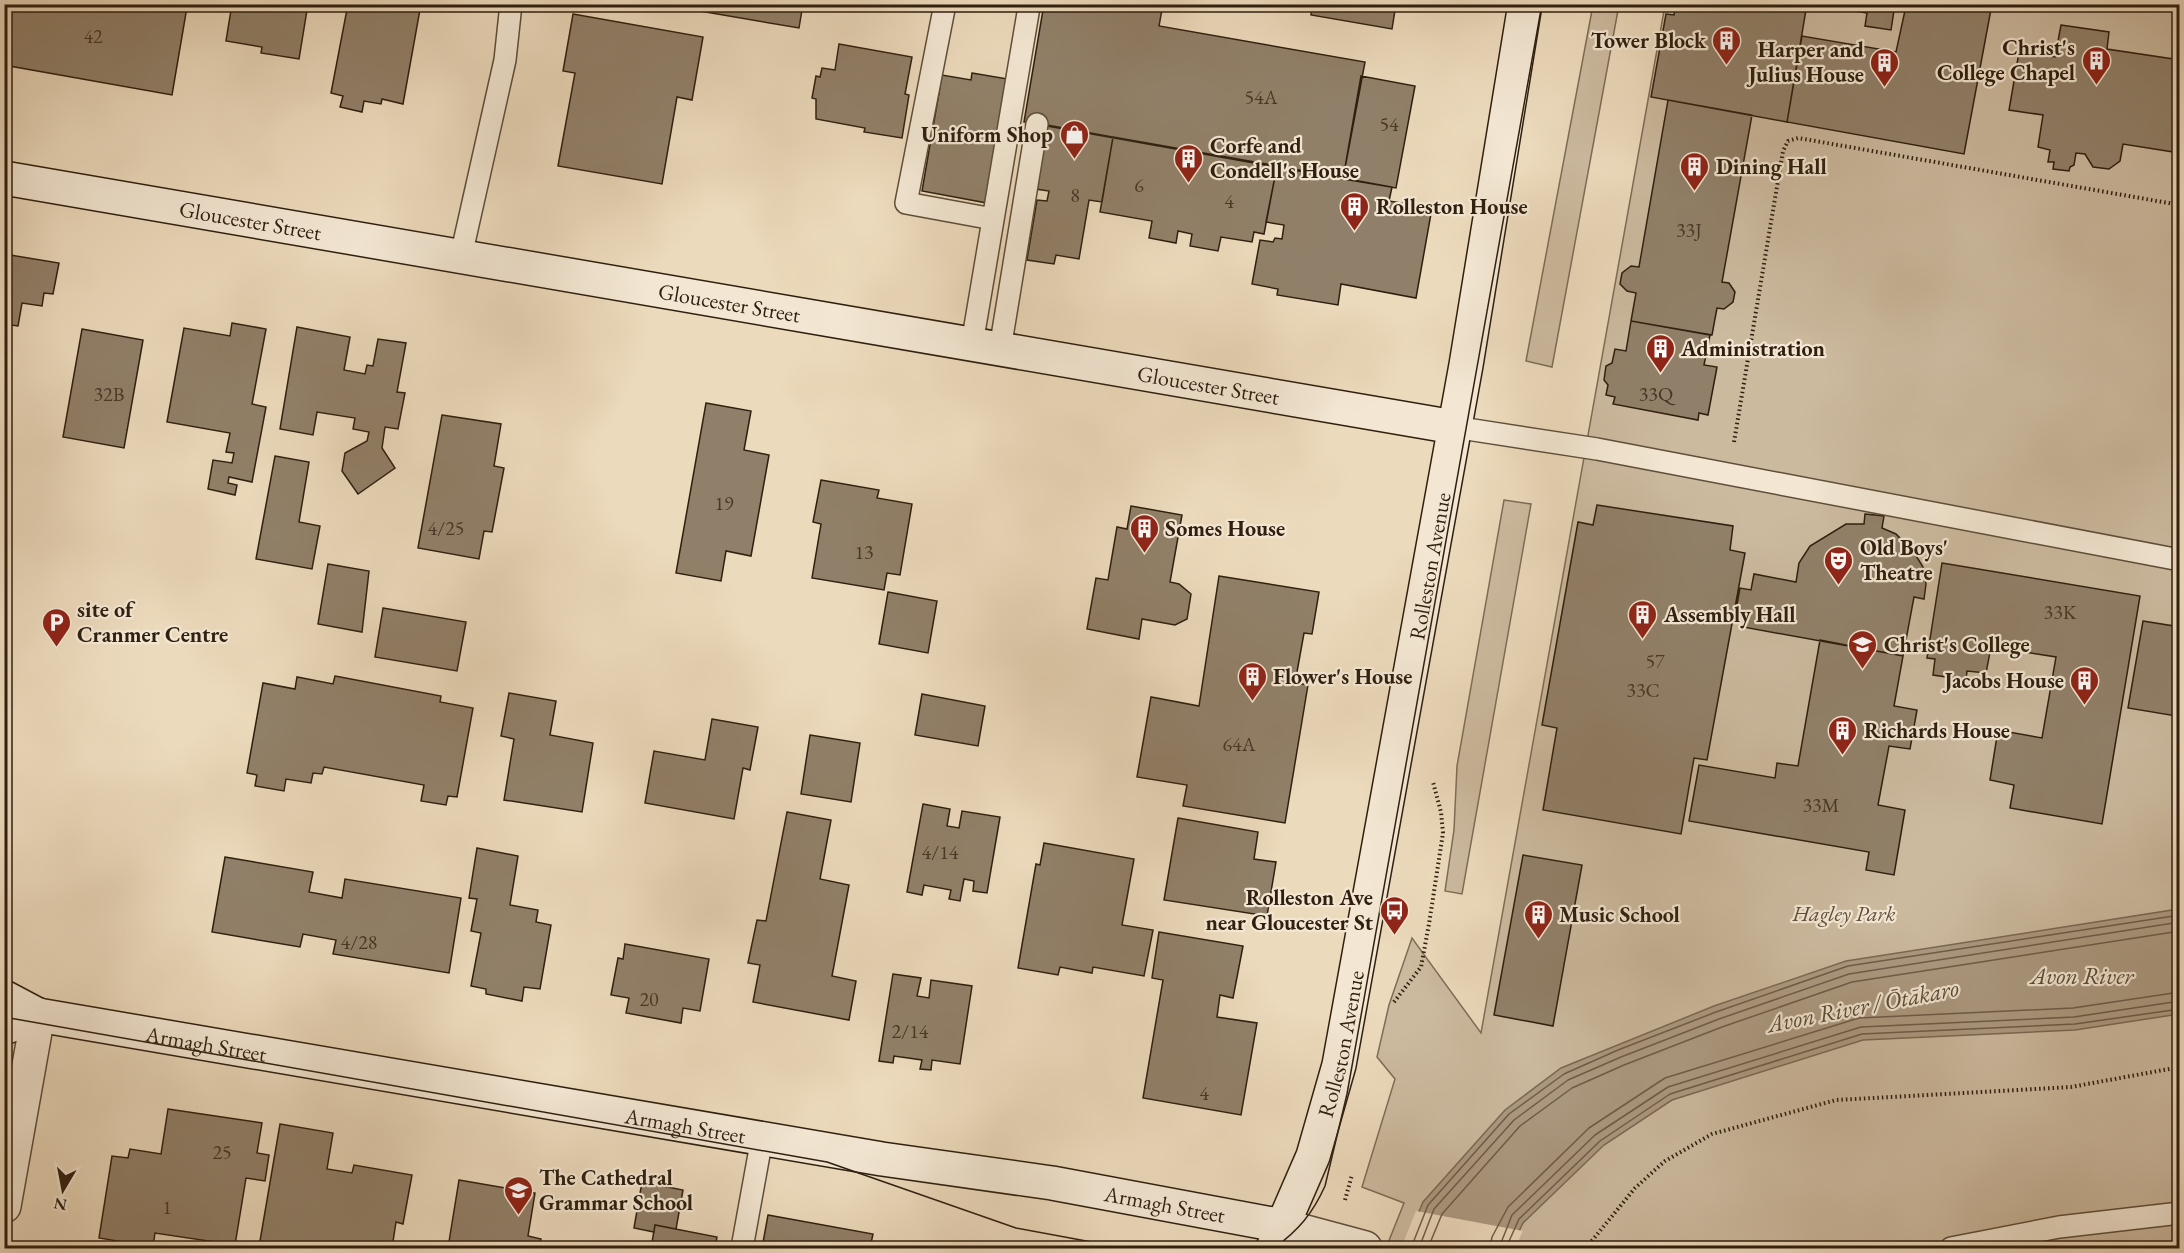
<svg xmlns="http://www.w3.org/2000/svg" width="2184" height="1253" viewBox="0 0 2184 1253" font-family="'EB Garamond',serif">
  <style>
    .green { fill: #ccba9f; stroke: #7e6c57; stroke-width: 1.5 }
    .water { fill: #ac9a81; stroke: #7a6953; stroke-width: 1.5 }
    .pier { fill: #ecdabc }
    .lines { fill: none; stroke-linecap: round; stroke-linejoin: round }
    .shore { stroke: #6e5c48; stroke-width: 1.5 }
    .building { fill: #918069; stroke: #2f1f0f; stroke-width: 1.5 }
    .lane-casing { stroke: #5e4e3a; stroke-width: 24 }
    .street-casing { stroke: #5e4e3a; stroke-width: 36 }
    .secondary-casing { stroke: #2f1f0f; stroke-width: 36 }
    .path { stroke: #2f1f0f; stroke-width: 4; stroke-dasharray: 1.5 3; stroke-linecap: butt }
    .lane { stroke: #f3e7d3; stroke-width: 21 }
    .street { stroke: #f3e7d3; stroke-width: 33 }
    .secondary { stroke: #f3e7d3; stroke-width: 33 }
    .tram { stroke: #2f1f0f; stroke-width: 1.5 }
    .labels { text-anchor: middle; stroke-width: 4.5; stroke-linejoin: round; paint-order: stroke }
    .number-label { font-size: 20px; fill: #483726 }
    .poi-label { font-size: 22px; font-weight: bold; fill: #2f1f0f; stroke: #f3e7d3; text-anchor: start }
    .street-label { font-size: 22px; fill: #2f1f0f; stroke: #f3e7d3 }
    .park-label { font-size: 22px; font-style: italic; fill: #5e4e3a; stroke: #f3e7d3 }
    .water-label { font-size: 24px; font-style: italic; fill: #5b4a37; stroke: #f3e7d3 }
  </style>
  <rect width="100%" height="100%" fill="#ecdabc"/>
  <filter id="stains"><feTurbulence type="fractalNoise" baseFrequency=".00333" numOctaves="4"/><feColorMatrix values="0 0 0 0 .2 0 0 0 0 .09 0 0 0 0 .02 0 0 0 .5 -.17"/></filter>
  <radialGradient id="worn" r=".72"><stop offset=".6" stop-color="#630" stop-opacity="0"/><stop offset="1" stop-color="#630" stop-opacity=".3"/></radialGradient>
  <!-- green -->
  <path class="green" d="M 1593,5 L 1619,5 L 1552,367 L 1526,361 Z
    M 1665,5 L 2179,5 L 2179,1248 L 1386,1248 L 1404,1203 L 1362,1187 L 1395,1079 L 1377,1057 L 1389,1005 L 1412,938 L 1481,1033 Z
    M 1504,500 L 1531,504 L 1462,894 L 1445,891 L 1454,830 L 1457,766 Z"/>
  <!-- water -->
  <path class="water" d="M 2179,909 L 2179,1014 L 2075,1030 L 1863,1040 L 1672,1100 L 1604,1145 L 1523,1223 L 1511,1248 L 1404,1248 L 1423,1202 L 1505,1110 L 1561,1068 L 1714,1006 L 1846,961 Z"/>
  <!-- pier -->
  <path class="pier" d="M 1416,1211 L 1523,1231 L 1515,1248 L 1401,1248 Z"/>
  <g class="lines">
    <!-- shore -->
    <path class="shore" d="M 1411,1248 L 1428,1205 L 1509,1114 L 1564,1074 L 1618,1050 L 1716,1012 L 1848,966 L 2180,915
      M 1419,1248 L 1434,1209 L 1514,1120 L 1568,1080 L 1621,1057 L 1719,1019 L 1849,974 L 2180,922
      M 1428,1248 L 1442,1214 L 1520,1126 L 1572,1088 L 1624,1065 L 1722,1027 L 1852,982 L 2180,931
      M 1490,1248 L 1492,1237 L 1508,1207 L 1589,1128 L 1665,1078 L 1859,1018 L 2073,1008 L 2180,992
      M 1499,1248 L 1512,1215 L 1595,1135 L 1668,1087 L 1861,1027 L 2074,1017 L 2180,1001
      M 1506,1248 L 1519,1219 L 1600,1141 L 1670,1094 L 1862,1034 L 2075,1024 L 2180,1009"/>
  </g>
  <!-- building -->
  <path class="building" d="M 4,4 L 174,4 L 187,7 L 172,95 L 4,65 Z
    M 232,4 L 308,4 L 299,59 L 261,53 L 262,47 L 226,41 Z
    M 348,4 L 421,4 L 403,104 L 382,99 L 381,104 L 364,101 L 362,112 L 340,107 L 343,96 L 331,93 Z
    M 659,4 L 803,4 L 799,28 Z
    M 1044,4 L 1163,4 L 1159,26 L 1365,62 L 1343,179 L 1024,122 Z
    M 1312,4 L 1396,4 L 1392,29 L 1311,15 Z
    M 1676,4 L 1807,4 L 1787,122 L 1651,97 L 1666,14 L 1674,15 Z
    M 1837,4 L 1895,4 L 1891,30 L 1865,26 L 1867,13 L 1837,8 Z
    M 1902,4 L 1992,4 L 1964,154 L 1787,122 L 1802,36 L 1896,52 L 1906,6 Z
    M 573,14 L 703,37 L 692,100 L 677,97 L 662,184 L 558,166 L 575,73 L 563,71 Z
    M 2061,25 L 2109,32 L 2107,49 L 2180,60 L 2180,153 L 2123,144 L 2120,161 L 2109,169 L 2093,167 L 2085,154 L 2076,153 L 2074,165 L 2070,167 L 2069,171 L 2053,169 L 2054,162 L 2048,162 L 2050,150 L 2038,147 L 2043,115 L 2009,110 L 2019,52 L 2055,57 Z
    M 839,44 L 912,57 L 905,94 L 909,95 L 902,138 L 864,132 L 865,128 L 816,119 L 816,99 L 812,98 L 816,76 L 820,77 L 822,68 L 835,70 Z
    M 972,73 L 1008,79 L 987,203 L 922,191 L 942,75 L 971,80 Z
    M 1361,76 L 1415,86 L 1396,188 L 1343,179 Z
    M 1668,100 L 1752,115 L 1722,282 L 1729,283 L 1735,292 L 1733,302 L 1724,309 L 1717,308 L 1712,335 L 1631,321 L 1636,293 L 1627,291 L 1620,284 L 1622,273 L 1631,266 L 1639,267 Z
    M 1047,125 L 1113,137 L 1102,202 L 1089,200 L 1079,259 L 1056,255 L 1054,264 L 1027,260 L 1037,200 L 1047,201 L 1049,191 L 1036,189 Z
    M 1113,137 L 1277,166 L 1264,234 L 1254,232 L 1252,242 L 1221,237 L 1218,251 L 1190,246 L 1192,234 L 1178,231 L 1176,243 L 1149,238 L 1152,221 L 1100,212 Z
    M 1277,166 L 1392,187 L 1389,201 L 1432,208 L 1416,298 L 1341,284 L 1338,305 L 1277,295 L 1278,289 L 1252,284 L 1260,240 L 1273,242 L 1275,238 L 1282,239 L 1284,225 L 1266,222 Z
    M 4,254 L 59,263 L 53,294 L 44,293 L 42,306 L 22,303 L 18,326 L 4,324 Z
    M 1631,321 L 1710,335 L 1704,365 L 1717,367 L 1708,415 L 1699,413 L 1698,420 L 1613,404 L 1615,397 L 1606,395 L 1608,385 L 1604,380 L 1606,366 L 1612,363 L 1615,349 L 1626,351 Z
    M 232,323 L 266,329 L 252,404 L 266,407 L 252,482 L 229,477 L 228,483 L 237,485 L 235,495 L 208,489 L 213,460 L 232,463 L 234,453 L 226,452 L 230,433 L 167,422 L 184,328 L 230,336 Z
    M 297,327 L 350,337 L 344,370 L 365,374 L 367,365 L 373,366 L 378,339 L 406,343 L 397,392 L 405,393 L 398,429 L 385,427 L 382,448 L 395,468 L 358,494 L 342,471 L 345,453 L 367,441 L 369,432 L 353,429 L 355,418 L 317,412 L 313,435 L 280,429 Z
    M 82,329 L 143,340 L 124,448 L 63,437 Z
    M 706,403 L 751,411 L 744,450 L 769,455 L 751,556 L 726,551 L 721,581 L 676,573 Z
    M 442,415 L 501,424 L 494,466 L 504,468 L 492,532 L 484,531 L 479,559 L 418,548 Z
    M 275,456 L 309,462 L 299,522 L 320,526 L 312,569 L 256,559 Z
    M 821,480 L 879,490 L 877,498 L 912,504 L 900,575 L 887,573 L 884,590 L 812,578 L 821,524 L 813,522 Z
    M 1597,505 L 1733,526 L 1730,550 L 1745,553 L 1707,760 L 1694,758 L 1681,834 L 1543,810 L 1557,728 L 1542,725 L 1578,522 L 1593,525 Z
    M 1131,506 L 1182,515 L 1170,582 L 1179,584 L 1191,594 L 1187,619 L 1175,625 L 1142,619 L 1139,639 L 1087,629 L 1096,578 L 1108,580 L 1117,527 L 1127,529 Z
    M 1865,514 L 1884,516 L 1882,528 L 1896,534 L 1915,554 L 1923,567 L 1926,584 L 1924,599 L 1914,597 L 1903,656 L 1743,627 L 1744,616 L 1735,615 L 1740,588 L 1751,590 L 1754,574 L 1796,582 L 1799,563 L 1810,546 L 1846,524 L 1864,524 Z
    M 1942,563 L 2140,596 L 2102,824 L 2010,808 L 2014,785 L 1990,780 L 1998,730 L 2042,738 L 2056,657 L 1991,647 L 1986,673 L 1967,671 L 1966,680 L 1933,675 L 1935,659 L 1927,658 Z
    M 328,564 L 369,571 L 362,632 L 318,624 Z
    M 1219,576 L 1319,592 L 1312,634 L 1304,633 L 1295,683 L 1308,685 L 1285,823 L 1183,806 L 1187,785 L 1137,777 L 1151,697 L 1199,706 Z
    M 888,592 L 937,601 L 928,653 L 879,644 Z
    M 383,608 L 466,622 L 457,671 L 375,657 Z
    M 2143,621 L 2180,627 L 2180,695 L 2176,716 L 2128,708 Z
    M 1820,640 L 1903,656 L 1894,706 L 1917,710 L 1910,749 L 1889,746 L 1878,805 L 1905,810 L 1894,875 L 1866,870 L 1869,852 L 1689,821 L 1699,765 L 1775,778 L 1777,763 L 1798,766 Z
    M 335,676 L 441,696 L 440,702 L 473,708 L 457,797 L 448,796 L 446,805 L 421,801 L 424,785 L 324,767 L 322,774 L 313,773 L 311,783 L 286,779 L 284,791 L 255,786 L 257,775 L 247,773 L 263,683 L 295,689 L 297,677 L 333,684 Z
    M 509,693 L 556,701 L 550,735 L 593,743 L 582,812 L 504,800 L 514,739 L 501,736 Z
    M 922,694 L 985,706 L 978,746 L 915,735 Z
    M 712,719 L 758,727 L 750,770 L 743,768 L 734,819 L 645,803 L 654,751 L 705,760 Z
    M 810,735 L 860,743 L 851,802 L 801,794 Z
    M 923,804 L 950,809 L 947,826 L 959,828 L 962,811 L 1000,817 L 987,893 L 973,891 L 974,881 L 964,879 L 960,901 L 949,899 L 951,890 L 924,885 L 922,895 L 907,892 Z
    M 787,812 L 831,820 L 820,879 L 849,885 L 832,976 L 856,981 L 849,1020 L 753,1002 L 760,965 L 748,963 L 757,920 L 766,921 Z
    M 1178,818 L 1258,832 L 1254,859 L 1276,862 L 1267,916 L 1164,900 Z
    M 1044,843 L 1134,859 L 1122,925 L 1153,930 L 1144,976 L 1093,967 L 1092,973 L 1060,967 L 1058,975 L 1018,968 L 1036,864 L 1040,865 Z
    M 477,848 L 518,856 L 510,905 L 538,910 L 536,922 L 551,925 L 540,989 L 524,987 L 522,1001 L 486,994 L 486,989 L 471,986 L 481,933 L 471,931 L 477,899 L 469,898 Z
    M 1523,855 L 1582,865 L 1553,1026 L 1494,1015 Z
    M 225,857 L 313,872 L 309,892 L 342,898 L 345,879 L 461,898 L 449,973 L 333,954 L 336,940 L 303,934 L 300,947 L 212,932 Z
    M 1159,932 L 1243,946 L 1233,998 L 1220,995 L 1217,1017 L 1257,1023 L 1241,1115 L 1143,1098 L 1163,980 L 1152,978 Z
    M 625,944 L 709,959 L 700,1011 L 683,1008 L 681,1023 L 626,1013 L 629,998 L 611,995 L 618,958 L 623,959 Z
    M 893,974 L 921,978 L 917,996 L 929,998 L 931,980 L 972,986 L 960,1064 L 932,1060 L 931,1070 L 920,1069 L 922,1060 L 894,1056 L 893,1063 L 879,1061 Z
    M 168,1109 L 262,1123 L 257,1153 L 269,1155 L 265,1181 L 246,1178 L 235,1245 L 155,1233 L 153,1247 L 99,1238 L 112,1156 L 128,1158 L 130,1149 L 161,1154 Z
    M 280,1124 L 333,1133 L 327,1169 L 352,1173 L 354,1165 L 412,1175 L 403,1224 L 396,1222 L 392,1248 L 288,1248 L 288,1246 L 260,1241 Z
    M 459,1180 L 535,1193 L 528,1236 L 541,1239 L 539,1248 L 448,1248 Z
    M 642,1182 L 683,1190 L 676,1229 L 655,1225 L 654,1232 L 634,1228 Z
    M 768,1215 L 873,1234 L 870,1248 L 762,1248 Z
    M 655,1225 L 717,1237 L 715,1248 L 651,1248 Z
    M 86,1243 L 115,1248 L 85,1248 Z"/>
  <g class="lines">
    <defs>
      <path id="lane" d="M 945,4 L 906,203 L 993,219
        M 461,256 L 505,60 L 511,4
        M 972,344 L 1029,7
        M 1000,349 L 1037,124
        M 1454,427 L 1597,449 L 2180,560
        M 742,1248 L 762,1138
        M 1951,1248 L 2059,1227 L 2180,1213"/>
      <path id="street" d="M 4,1206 L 38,1015
        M 1283,1226 L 1365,1248"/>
      <g id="secondary">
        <path id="s1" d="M 4,178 L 1454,427"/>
        <path d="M 4,997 L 38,1015"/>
        <path id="s2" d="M 4,1028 L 38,1015 L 882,1159 L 1052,1183 L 1283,1226"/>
        <path id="s3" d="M 1273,1248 L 1313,1156 L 1339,1065 L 1466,365 L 1525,4"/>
      </g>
    </defs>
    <!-- lane casing -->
    <use href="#lane" class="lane-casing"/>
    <!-- street casing -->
    <use href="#street" class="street-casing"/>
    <!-- secondary casing -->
    <use href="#secondary" class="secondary-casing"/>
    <!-- path -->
    <path class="path" d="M 1734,442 L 1783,151 L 1788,141 L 1798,138 L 2180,205
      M 1394,1002 L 1421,967 L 1429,924 L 1443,833 L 1441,812 L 1433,782
      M 1345,1200 L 1352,1175
      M 1586,1248 L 1635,1188 L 1665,1161 L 1712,1134 L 1836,1100 L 2071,1087 L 2180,1067"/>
    <!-- lane -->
    <use href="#lane" class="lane"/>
    <!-- street -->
    <use href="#street" class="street"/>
    <!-- secondary -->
    <use href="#secondary" class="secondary"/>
    <!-- tram -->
    <path class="tram" d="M 4,1017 L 827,1162 L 1016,1228 L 1124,1248
      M 1274,1248 C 1298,1231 1313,1213 1325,1186 L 1347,1094 L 1542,4"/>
  </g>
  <!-- icons -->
  <defs>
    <symbol id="building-pin" viewBox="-11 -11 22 30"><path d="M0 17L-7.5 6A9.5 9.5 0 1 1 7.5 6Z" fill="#8f2418" stroke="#f3e7d3"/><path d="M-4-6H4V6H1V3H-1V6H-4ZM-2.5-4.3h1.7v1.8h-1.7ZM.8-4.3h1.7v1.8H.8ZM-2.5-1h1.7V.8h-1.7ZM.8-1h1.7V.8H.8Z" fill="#fff"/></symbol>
    <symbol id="shop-pin" viewBox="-11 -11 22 30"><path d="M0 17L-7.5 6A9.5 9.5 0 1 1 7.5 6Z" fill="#8f2418" stroke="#f3e7d3"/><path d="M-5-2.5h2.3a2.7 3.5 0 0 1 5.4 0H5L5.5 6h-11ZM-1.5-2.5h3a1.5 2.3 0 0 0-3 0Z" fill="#fff"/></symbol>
    <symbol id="theatre-pin" viewBox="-11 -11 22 30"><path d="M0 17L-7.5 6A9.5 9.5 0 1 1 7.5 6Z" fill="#8f2418" stroke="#f3e7d3"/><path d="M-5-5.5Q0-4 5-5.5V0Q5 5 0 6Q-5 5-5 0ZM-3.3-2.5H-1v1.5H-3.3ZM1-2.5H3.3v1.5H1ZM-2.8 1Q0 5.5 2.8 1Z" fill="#fff"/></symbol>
    <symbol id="parking-pin" viewBox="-11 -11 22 30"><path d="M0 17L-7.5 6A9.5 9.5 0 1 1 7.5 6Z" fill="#8f2418" stroke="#f3e7d3"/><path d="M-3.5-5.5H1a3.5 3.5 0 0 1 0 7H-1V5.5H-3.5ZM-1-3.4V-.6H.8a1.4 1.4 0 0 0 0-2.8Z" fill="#fff"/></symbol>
    <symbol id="school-pin" viewBox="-11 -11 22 30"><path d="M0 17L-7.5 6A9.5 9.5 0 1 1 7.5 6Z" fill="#8f2418" stroke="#f3e7d3"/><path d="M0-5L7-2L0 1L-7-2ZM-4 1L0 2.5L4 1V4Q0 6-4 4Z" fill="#fff"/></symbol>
    <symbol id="bus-pin" viewBox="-11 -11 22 30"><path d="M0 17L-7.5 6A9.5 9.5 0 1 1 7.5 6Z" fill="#8f2418" stroke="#f3e7d3"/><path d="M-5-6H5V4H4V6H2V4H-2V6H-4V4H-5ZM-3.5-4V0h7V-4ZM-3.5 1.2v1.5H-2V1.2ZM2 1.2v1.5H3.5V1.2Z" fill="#fff"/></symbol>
  </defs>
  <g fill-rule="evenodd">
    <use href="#building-pin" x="1710" y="24" width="33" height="45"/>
    <use href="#building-pin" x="2080" y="44" width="33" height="45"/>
    <use href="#building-pin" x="1868" y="46" width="33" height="45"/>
    <use href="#shop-pin" x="1058" y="118" width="33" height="45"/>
    <use href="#building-pin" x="1172" y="142" width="33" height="45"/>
    <use href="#building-pin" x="1678" y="150" width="33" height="45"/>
    <use href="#building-pin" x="1338" y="190" width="33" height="45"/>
    <use href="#building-pin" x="1644" y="332" width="33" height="45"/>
    <use href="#building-pin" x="1128" y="512" width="33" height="45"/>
    <use href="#theatre-pin" x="1822" y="544" width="33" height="45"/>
    <use href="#building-pin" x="1626" y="598" width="33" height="45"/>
    <use href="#parking-pin" x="40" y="606" width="33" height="45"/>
    <use href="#school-pin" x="1846" y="628" width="33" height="45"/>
    <use href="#building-pin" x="1236" y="660" width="33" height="45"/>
    <use href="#building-pin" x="2068" y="664" width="33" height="45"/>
    <use href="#building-pin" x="1826" y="714" width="33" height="45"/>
    <use href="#bus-pin" x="1378" y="894" width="33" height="45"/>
    <use href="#building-pin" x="1522" y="898" width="33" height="45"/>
    <use href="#school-pin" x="502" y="1174" width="33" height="45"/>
  </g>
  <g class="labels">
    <!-- number labels -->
    <g class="number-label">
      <text x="93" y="43">42</text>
      <text x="1261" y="104">54A</text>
      <text x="1389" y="131">54</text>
      <text x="1139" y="192">6</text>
      <text x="1075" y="202">8</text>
      <text x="1229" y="208">4</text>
      <text x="1689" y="237">33J</text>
      <text x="109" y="401">32B</text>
      <text x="1656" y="401">33Q</text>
      <text x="724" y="510">19</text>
      <text x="446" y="535">4/25</text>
      <text x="864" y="559">13</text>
      <text x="2060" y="619">33K</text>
      <text x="1655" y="668">57</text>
      <text x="1643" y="697">33C</text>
      <text x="1239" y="751">64A</text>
      <text x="1821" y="812">33M</text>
      <text x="940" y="859">4/14</text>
      <text x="359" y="949">4/28</text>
      <text x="649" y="1006">20</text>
      <text x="910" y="1038">2/14</text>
      <text x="1204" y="1100">4</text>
      <text x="222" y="1159">25</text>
      <text x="167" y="1214">1</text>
    </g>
    <!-- poi labels -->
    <g class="poi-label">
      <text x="1706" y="48" text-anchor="end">Tower Block</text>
      <text x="2075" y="55" text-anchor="end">Christ's<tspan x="2075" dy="25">College Chapel</tspan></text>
      <text x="1864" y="57" text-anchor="end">Harper and<tspan x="1864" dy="25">Julius House</tspan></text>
      <text x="1053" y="142" text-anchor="end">Uniform Shop</text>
      <text x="1210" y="153">Corfe and<tspan x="1210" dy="25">Condell's House</tspan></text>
      <text x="1716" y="174">Dining Hall</text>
      <text x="1376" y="214">Rolleston House</text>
      <text x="1681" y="356">Administration</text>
      <text x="1165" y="536">Somes House</text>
      <text x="1860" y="555">Old Boys'<tspan x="1860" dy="25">Theatre</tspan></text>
      <text x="77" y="617">site of<tspan x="77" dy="25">Cranmer Centre</tspan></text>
      <text x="1664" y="622">Assembly Hall</text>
      <text x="1884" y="652">Christ's College</text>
      <text x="1273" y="684">Flower's House</text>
      <text x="2064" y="688" text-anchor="end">Jacobs House</text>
      <text x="1864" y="738">Richards House</text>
      <text x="1373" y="905" text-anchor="end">Rolleston Ave<tspan x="1373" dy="25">near Gloucester St</tspan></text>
      <text x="1559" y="922">Music School</text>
      <text x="539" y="1185">The Cathedral<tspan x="539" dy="25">Grammar School</tspan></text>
    </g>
    <!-- street labels -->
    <g class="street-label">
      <text dy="8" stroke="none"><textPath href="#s1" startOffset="250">Gloucester Street</textPath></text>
      <text dy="8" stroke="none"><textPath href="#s1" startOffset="736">Gloucester Street</textPath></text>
      <text dy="8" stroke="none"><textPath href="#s1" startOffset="1222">Gloucester Street</textPath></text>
      <text dy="8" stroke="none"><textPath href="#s3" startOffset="702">Rolleston Avenue</textPath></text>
      <text dy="8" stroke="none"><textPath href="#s2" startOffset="207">Armagh Street</textPath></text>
      <text dy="8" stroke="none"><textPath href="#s3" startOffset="216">Rolleston Avenue</textPath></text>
      <text dy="8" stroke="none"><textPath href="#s2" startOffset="693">Armagh Street</textPath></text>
      <text dy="8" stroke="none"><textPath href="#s2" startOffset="1179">Armagh Street</textPath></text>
    </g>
    <!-- park labels -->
    <g class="park-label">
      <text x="1844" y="921">Hagley Park</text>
    </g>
    <!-- water labels -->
    <g class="water-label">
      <text x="2082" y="984">Avon River</text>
      <text transform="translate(1863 1006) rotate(-11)" y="8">Avon River / Ōtākaro</text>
    </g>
  </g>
  <!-- margin -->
  <rect width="2184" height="1253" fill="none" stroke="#ecdabc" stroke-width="24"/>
  <rect x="6" y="6" width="2172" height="1241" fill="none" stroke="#2f1f0f" stroke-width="3"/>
  <rect x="12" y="12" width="2160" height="1229" fill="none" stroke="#2f1f0f" stroke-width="1.5"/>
  <!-- north arrow -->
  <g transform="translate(63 1190) rotate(190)" stroke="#f3e7d3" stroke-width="4.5" paint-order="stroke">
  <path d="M0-4.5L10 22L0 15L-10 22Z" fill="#2f1f0f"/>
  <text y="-9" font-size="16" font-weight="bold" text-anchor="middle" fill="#2f1f0f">N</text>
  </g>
  <rect width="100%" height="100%" filter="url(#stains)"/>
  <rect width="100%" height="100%" fill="url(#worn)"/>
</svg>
